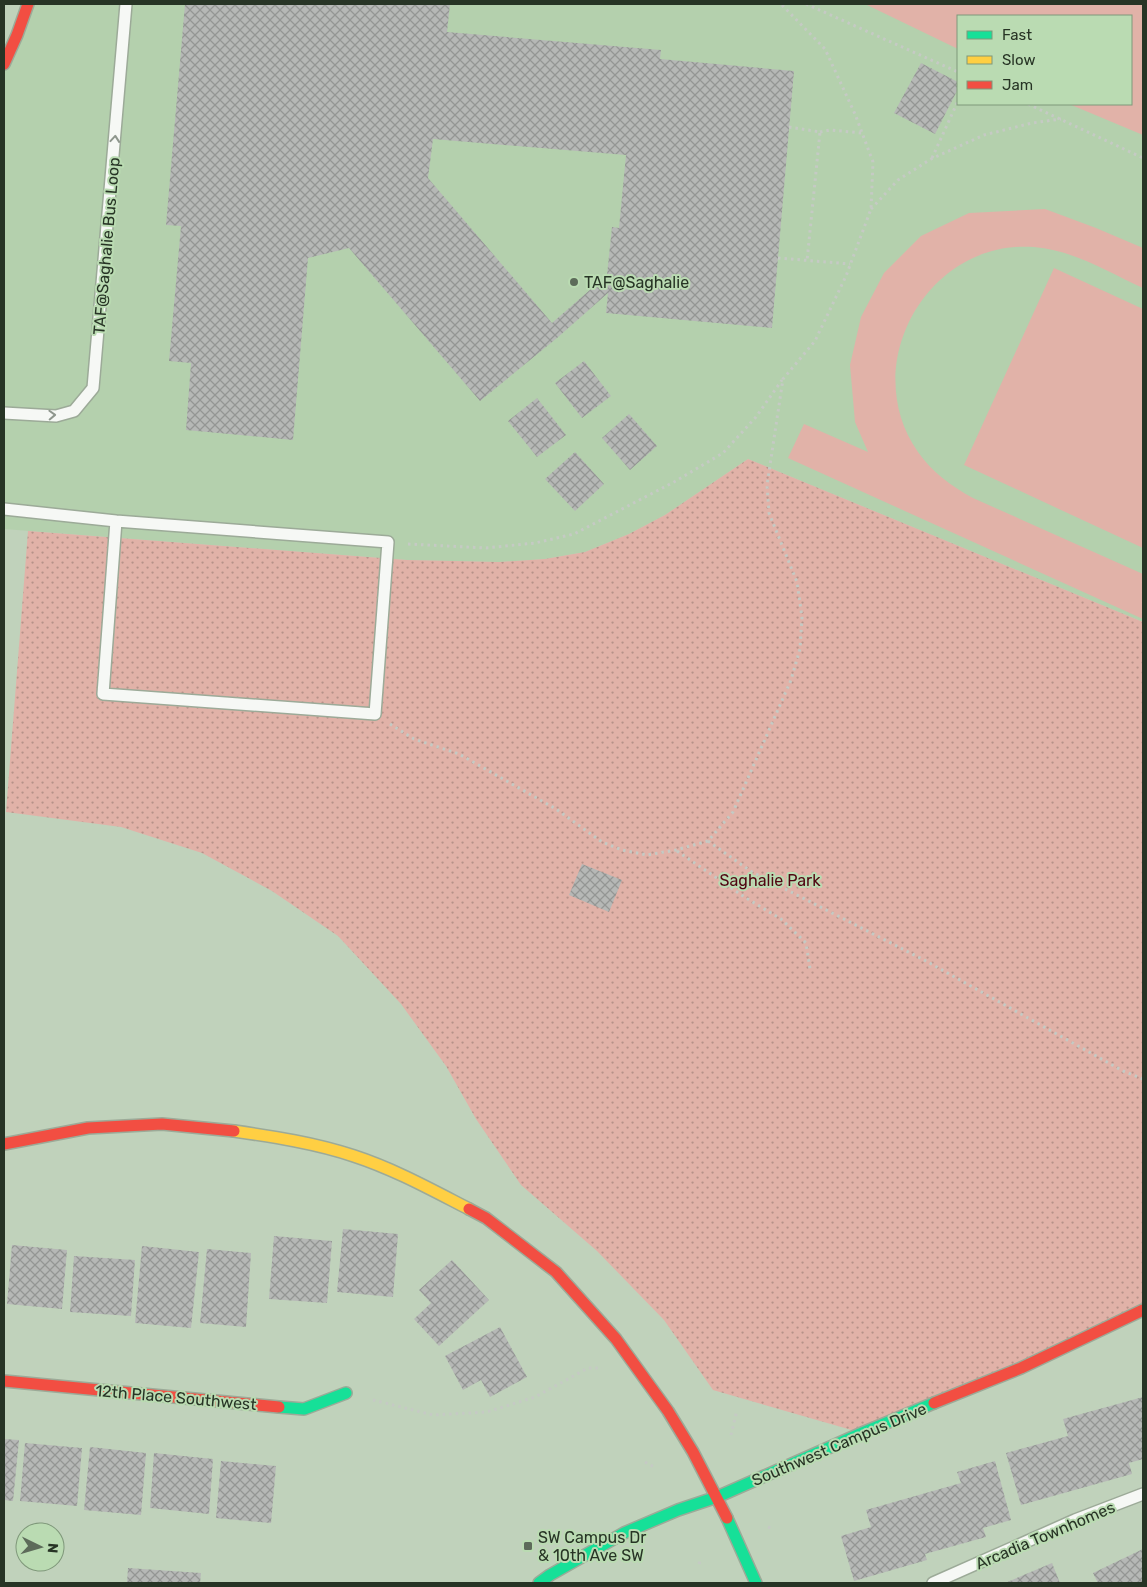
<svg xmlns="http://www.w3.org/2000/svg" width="1147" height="1587" viewBox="0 0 1147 1587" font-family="Rubik,sans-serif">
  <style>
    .built { fill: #b4d0ad; fill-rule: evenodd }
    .grass { fill: #e1b2a8 }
    .park { fill: url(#park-dots) }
    .building { fill: url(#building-cross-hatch); fill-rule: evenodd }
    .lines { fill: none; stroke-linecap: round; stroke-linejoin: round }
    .lane-casing { stroke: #9caa98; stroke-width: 14 }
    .fast-casing { stroke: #9caa98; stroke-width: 14 }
    .slow-casing { stroke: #9caa98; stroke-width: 14 }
    .jam-casing { stroke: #9caa98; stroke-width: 14 }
    .path { stroke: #c5cac4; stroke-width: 3; stroke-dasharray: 2.5 4; stroke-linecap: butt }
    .lane { stroke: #f6f8f5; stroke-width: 11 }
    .fast { stroke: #16e098; stroke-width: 11 }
    .slow { stroke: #ffcf43; stroke-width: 11 }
    .jam { stroke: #f24e42; stroke-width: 11 }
    .oneway { stroke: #8e968d }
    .poi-dot { fill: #5d6b5a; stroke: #badbb2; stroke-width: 2 }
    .labels { text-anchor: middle; stroke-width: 4; stroke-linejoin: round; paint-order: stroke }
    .street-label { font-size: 16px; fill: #273425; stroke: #badbb2 }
    .poi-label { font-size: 16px; fill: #273425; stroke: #badbb2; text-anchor: start }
    .park-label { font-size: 16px; fill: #510612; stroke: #badbb2 }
  </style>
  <defs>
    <pattern id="park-dots" width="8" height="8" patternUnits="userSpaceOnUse" patternTransform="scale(1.25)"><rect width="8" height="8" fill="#e1b2a8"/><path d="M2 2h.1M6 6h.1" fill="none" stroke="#b69289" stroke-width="1.8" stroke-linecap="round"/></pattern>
    <pattern id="building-cross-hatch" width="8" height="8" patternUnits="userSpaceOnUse" patternTransform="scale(1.25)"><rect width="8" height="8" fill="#b6b8b6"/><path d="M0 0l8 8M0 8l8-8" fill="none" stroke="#949694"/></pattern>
  </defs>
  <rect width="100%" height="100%" fill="#c0d2bb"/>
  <!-- built -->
  <path class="built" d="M 28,4 L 1143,4 L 1143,622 L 748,459 L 665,515 L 629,534 L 585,552 L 545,559 L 499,562 L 407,560 L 4,529 L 4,64 ZM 958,16 L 1131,16 L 1131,104 L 958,104 Z"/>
  <!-- grass -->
  <path class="grass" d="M 865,4 L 1143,4 L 1143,135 L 1069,104 L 1131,104 L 1131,16 L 958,16 L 958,49 Z
    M 1045,209 L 1096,228 L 1143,248 L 1143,288 C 1108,272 1073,250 1034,247 C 928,239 857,365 918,452 C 932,472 951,486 973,498 L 1143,574 L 1143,619 L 788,458 L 804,424 L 868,452 L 855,422 L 850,365 L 861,317 L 884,273 L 921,236 L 969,213 Z
    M 1054,268 L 1143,309 L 1143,548 L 964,465 Z"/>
  <!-- park -->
  <path class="park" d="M 748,459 L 1143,622 L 1143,1310 L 862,1433 L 713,1390 L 664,1320 L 597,1251 L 521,1185 L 476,1119 L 446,1066 L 401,1004 L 338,936 L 272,891 L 202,853 L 121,827 L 6,812 L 28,531 L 407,560 L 499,562 L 545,559 L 585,552 L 629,534 L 665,515 Z"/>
  <!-- building -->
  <path class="building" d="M 185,4 L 450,4 L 447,32 L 661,50 L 660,59 L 794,71 L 772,328 L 606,313 L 608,293 L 557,338 L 480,401 L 349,248 L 308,258 L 293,440 L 186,430 L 191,363 L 169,361 L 181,226 L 166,225 ZM 433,139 L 626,155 L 619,228 L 612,227 L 607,275 L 552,323 L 428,178 Z
    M 921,63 L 958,82 L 958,89 L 935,134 L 894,113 Z
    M 584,361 L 611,396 L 582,418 L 555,383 Z
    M 537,398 L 566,435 L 537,457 L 508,421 Z
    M 629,414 L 657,446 L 630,470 L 602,438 Z
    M 575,452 L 604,484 L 575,511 L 545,479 Z
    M 582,864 L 622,880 L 609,912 L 569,895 Z
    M 343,1229 L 398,1234 L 393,1297 L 337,1292 Z
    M 274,1236 L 332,1241 L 327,1303 L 269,1299 Z
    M 12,1245 L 67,1250 L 62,1309 L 7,1304 Z
    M 142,1246 L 199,1252 L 191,1328 L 135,1323 Z
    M 207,1249 L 251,1253 L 246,1327 L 200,1323 Z
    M 74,1256 L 135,1260 L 131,1316 L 70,1312 Z
    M 452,1260 L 489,1300 L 439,1346 L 414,1319 L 431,1303 L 419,1290 Z
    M 500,1327 L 527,1377 L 490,1397 L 481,1380 L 463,1390 L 445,1356 Z
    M 1143,1397 L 1143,1459 L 1129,1463 L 1132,1474 L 1021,1505 L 1006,1453 L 1068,1436 L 1063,1419 Z
    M 4,1439 L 19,1440 L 13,1501 L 4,1500 Z
    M 25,1443 L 82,1448 L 77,1506 L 20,1501 Z
    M 90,1447 L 146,1453 L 141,1515 L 84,1510 Z
    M 154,1453 L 213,1459 L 209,1514 L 150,1508 Z
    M 221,1461 L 276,1466 L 271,1523 L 216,1518 Z
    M 995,1461 L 1011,1520 L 983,1528 L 986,1537 L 925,1554 L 927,1560 L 854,1581 L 841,1536 L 871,1527 L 866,1510 L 961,1483 L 957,1472 Z
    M 1143,1549 L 1143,1583 L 1098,1583 L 1093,1573 Z
    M 1052,1563 L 1060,1583 L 1005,1583 Z
    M 128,1568 L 201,1573 L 200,1583 L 127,1583 Z"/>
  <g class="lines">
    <defs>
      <path id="lane" d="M 4,413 L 56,416 L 74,411 L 93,388 L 126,4
        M 4,509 L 116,521
        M 116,521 L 388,542 L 375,714 L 103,694 Z
        M 933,1583 L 1075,1520 L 1143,1494"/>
      <path id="fast" d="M 279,1407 L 304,1409 L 346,1393
        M 727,1518 L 756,1583
        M 539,1583 L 550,1575 L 624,1533 L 678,1510 L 717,1497 L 862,1433 L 934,1403"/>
      <path id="slow" d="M 234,1131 C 275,1137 315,1143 354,1156 C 394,1169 432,1190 469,1209"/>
      <path id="jam" d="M 4,64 L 17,35 L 28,4
        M 4,1144 L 88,1128 L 162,1124 L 234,1131
        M 469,1209 L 486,1218 L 556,1272 L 616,1339 L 668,1411 L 693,1452 L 727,1518
        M 4,1381 L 279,1407
        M 934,1403 L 1021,1368 L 1143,1310"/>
    </defs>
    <!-- lane casing -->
    <use href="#lane" class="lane-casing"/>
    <!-- fast casing -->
    <use href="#fast" class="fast-casing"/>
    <!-- slow casing -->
    <use href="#slow" class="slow-casing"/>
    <!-- jam casing -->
    <use href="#jam" class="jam-casing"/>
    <!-- path -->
    <path class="path" d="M 806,4 L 958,72
      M 1028,104 L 1143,158
      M 789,127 L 820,132 L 807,261
      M 820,132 L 830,130 L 862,133
      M 932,158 L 958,101
      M 871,209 L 898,180 L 931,159 L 984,135 L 1032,123 L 1061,119
      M 778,258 L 850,264
      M 408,544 L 486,548 L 535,543 L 574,534 L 674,482 L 723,453 L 756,417 L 782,380
      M 390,724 L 414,739 L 459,754 L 556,809 L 602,842 L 622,850 L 647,855 L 676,850 L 708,841 L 733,812 L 791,680 L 800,649 L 802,617 L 797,582 L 769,513 L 767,485 L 783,379 L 815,341 L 846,276 L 871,209 L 873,162 L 855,114 L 825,49 L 781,4
      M 708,841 L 752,872 L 926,961 L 1123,1071 L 1143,1079
      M 677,851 L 746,898 L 781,919 L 806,943 L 810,969
      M 373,1400 L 433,1415 L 487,1412 L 535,1397 L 588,1368 L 602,1368
      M 731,1435 L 737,1410
      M 645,1462 L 654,1467
      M 768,1527 L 773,1529
      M 699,1564 L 701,1558"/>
    <!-- lane -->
    <use href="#lane" class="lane"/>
    <!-- fast -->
    <use href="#fast" class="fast"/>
    <!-- slow -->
    <use href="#slow" class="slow"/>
    <!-- jam -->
    <use href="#jam" class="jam"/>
  </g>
  <!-- one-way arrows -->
  <defs><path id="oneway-chevron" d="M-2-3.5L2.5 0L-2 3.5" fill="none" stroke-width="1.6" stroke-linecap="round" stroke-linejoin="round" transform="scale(1.25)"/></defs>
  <g class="oneway">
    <use href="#oneway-chevron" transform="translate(115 139) rotate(-85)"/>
    <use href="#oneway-chevron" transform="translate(52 415) rotate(-2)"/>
  </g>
  <!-- markers -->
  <g class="poi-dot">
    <circle cx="574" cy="282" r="5"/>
    <rect x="523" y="1541" width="10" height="10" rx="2.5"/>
  </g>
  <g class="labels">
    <!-- street labels -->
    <g class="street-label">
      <text transform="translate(106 246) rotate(-85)" y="6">TAF@Saghalie Bus Loop</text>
      <text transform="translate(176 1397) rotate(5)" y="6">12th Place Southwest</text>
      <text transform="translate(839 1444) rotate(-23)" y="6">Southwest Campus Drive</text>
      <text transform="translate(1045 1535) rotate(-23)" y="6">Arcadia Townhomes</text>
    </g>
    <!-- poi labels -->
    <g class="poi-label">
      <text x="584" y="288">TAF@Saghalie</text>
      <text x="538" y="1543">SW Campus Dr<tspan x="538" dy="18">&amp; 10th Ave SW</tspan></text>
    </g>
    <!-- park labels -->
    <g class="park-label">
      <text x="770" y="886">Saghalie Park</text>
    </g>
  </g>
  <!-- border -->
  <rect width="1147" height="1587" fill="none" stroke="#273425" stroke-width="10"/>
  <!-- legend -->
  <rect x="957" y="15" width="175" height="90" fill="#badbb2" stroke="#7f987a"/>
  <rect x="967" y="31" width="25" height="8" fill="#16e098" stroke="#7f987a"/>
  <text x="1002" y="40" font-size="15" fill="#273425">Fast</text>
  <rect x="967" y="56" width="25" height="8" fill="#ffcf43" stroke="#7f987a"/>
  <text x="1002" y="65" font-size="15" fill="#273425">Slow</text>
  <rect x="967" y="81" width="25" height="8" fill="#f24e42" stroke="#7f987a"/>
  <text x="1002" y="90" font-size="15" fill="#273425">Jam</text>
  <!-- north arrow -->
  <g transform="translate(40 1547) rotate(95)"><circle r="24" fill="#badbb2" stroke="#7f987a"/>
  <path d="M0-4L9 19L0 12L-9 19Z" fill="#5d6b5a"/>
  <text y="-8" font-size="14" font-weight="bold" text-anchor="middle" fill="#273425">N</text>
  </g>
</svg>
